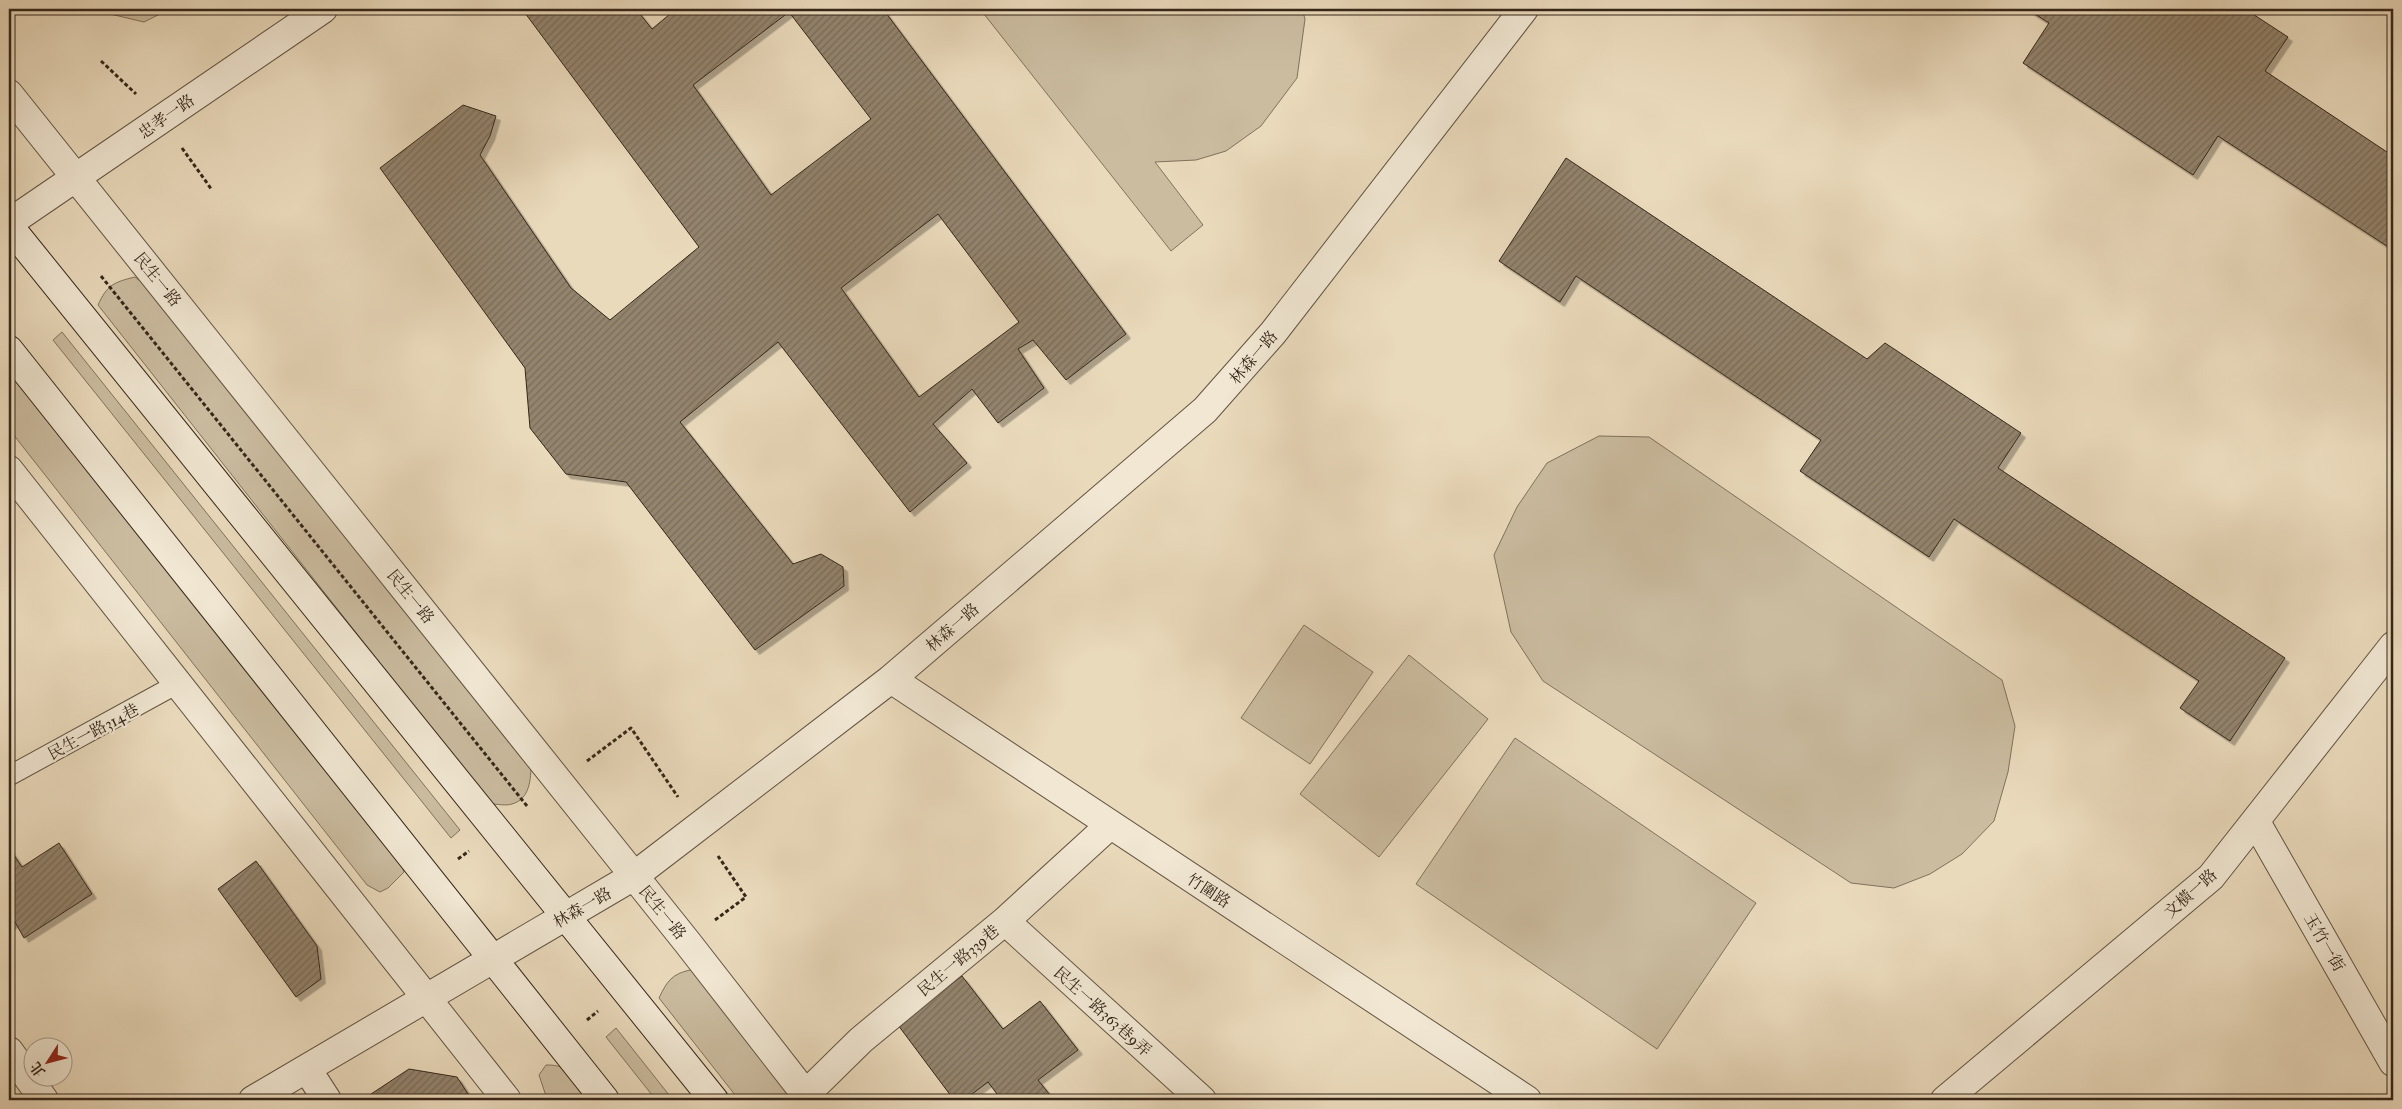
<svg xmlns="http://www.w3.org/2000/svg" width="2402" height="1109" viewBox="0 0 2402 1109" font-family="'IM FELL Double Pica','Noto Serif TC',serif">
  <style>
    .green { fill: #cbbca0; stroke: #80725c }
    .building { fill: url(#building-hatch); stroke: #352719; fill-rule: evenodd; filter: url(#shadow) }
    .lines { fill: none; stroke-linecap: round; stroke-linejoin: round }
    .service-casing { stroke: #625442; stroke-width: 21 }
    .pedestrian-casing { stroke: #625442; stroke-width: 30 }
    .minor-casing { stroke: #625442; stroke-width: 30 }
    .tertiary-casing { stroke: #625442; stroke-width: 30 }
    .secondary-casing { stroke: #352719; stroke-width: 30 }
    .path { stroke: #352719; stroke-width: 3; stroke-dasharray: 4 2.5; stroke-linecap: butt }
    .service { stroke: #f1e7d3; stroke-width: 19 }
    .pedestrian { stroke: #f1e7d3; stroke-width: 28 }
    .minor { stroke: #f1e7d3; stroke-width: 28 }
    .tertiary { stroke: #f1e7d3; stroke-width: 28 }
    .secondary { stroke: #f1e7d3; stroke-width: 28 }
    .labels { text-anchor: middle; stroke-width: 4.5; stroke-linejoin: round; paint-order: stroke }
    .street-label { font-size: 16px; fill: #352719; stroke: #f1e7d3 }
  </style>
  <defs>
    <pattern id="building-hatch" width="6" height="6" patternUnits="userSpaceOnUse" patternTransform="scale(1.25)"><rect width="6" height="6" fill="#93846e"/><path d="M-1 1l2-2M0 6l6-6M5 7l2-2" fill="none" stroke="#796c5a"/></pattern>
    <filter id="shadow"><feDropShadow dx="4.5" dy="4.5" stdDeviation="0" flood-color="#0004"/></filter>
  </defs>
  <rect width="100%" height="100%" fill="#eadabc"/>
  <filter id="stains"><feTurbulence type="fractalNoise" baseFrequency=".004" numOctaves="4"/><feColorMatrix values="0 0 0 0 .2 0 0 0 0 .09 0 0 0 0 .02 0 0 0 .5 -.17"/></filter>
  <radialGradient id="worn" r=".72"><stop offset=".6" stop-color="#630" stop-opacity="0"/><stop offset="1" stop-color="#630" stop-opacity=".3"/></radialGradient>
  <!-- green -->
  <path class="green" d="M 89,9 L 170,9 L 144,22 Z
    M 980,9 L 1302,9 L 1305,19 L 1297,78 L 1261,126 L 1226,151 L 1196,160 L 1155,162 L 1203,225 L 1171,251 Z
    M 135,277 L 155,293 L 531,763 C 531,779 530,799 512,804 C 506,806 497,804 491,804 L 98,305 C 107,285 114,282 135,277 Z
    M 62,332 L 460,830 L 451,838 L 53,340 Z
    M 9,371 L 400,861 L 404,872 L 388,888 L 380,892 L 367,885 L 9,429 Z
    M 1599,436 L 1649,437 L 2002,680 L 2015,726 L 2008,772 L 1994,821 L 1962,854 L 1930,874 L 1894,888 L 1851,883 L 1543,681 L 1511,632 L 1494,555 L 1517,507 L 1547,463 Z
    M 1304,625 L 1373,672 L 1310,764 L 1241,718 Z
    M 1409,655 L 1488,719 L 1379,857 L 1300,794 Z
    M 1515,738 L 1756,903 L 1657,1049 L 1416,884 Z
    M 690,970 L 706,978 L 803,1100 L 739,1100 L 659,998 C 667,981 672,974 690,970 Z
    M 616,1028 L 673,1100 L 656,1100 L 606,1037 Z
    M 546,1065 C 571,1064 581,1082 595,1100 L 551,1100 L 545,1093 L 539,1075 Z"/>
  <!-- building -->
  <path class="building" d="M 522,9 L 636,9 L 652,29 L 676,9 L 883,9 L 1126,334 L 1066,380 L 1033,340 L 1018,349 L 1044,388 L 998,423 L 972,389 L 933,424 L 967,463 L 910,512 L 778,342 L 680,422 L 793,564 L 821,554 L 843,567 L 844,586 L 755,650 L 626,482 L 566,474 L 530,428 L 525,368 L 380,168 L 463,105 L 496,116 L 490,136 L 480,155 L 571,288 L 610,320 L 699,247 ZM 789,12 L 871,119 L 771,195 L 693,85 ZM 938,214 L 1019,322 L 919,397 L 841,288 Z
    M 2027,9 L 2245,9 L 2288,37 L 2265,71 L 2393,156 L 2393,250 L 2218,136 L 2193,175 L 2023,63 L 2049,23 Z
    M 1566,158 L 1867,359 L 1885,343 L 2021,433 L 1998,468 L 2285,658 L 2230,741 L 2180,708 L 2199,681 L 1954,519 L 1929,557 L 1800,471 L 1821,440 L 1576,276 L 1560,302 L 1499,261 Z
    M 59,843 L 92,894 L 24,938 L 15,922 L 9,926 L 9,848 L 22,867 Z
    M 256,861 L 317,946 L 321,979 L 296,997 L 218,889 Z
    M 962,976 L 1003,1029 L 1040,1001 L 1078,1050 L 1038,1080 L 1054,1100 L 997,1100 L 1000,1098 L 988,1082 L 964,1100 L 954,1100 L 898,1025 Z
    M 409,1069 L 457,1077 L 472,1100 L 362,1100 Z"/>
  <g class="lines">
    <defs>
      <path id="service" d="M 9,776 L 177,684"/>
      <path id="pedestrian" d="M 2256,822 L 2393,1062"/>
      <path id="minor" d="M 9,223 L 323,9
        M 891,679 L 1527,1100
        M 1005,921 L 1202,1100
        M 9,1051 L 44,1100
        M 307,1069 L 327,1100
        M 805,1095 L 861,1040 L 1005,921 L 1110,825
        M 253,1100 L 634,876 L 891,679 L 1205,410 L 1273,333 L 1524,9
        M 1945,1100 L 2211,877 L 2393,646"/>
      <path id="tertiary" d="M 9,94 L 687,942 L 810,1100
        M 9,470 L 507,1100"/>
      <path id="secondary" d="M 9,226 L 714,1100
        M 9,350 L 605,1100"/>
    </defs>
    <!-- service casing -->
    <use href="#service" class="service-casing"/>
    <!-- pedestrian casing -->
    <use href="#pedestrian" class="pedestrian-casing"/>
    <!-- minor casing -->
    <use href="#minor" class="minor-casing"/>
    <!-- tertiary casing -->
    <use href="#tertiary" class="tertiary-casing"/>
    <!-- secondary casing -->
    <use href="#secondary" class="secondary-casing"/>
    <!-- path -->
    <path class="path" d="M 101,61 L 136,94
      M 182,148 L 212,190
      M 101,276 L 527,806
      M 587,761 L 631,728 L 678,797
      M 458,859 L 469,851
      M 715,920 L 746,897 L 718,856
      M 587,1020 L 598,1011"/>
    <!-- service -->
    <use href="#service" class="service"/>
    <!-- pedestrian -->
    <use href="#pedestrian" class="pedestrian"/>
    <!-- minor -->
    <use href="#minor" class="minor"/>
    <!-- tertiary -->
    <use href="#tertiary" class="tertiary"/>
    <!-- secondary -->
    <use href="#secondary" class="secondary"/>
  </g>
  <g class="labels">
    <!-- street labels -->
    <g class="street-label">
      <text transform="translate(166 116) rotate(-35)" y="6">忠孝一路</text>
      <text transform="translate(158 279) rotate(51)" y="6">民生一路</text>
      <text transform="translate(1253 357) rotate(-50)" y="6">林森一路</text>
      <text transform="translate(411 596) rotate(51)" y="6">民生一路</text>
      <text transform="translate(952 627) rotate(-41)" y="6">林森一路</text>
      <text transform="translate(93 731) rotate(-28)" y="6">民生一路314巷</text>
      <text transform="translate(1209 890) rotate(33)" y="6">竹圍路</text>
      <text transform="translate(2190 893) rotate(-42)" y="6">文橫一路</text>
      <text transform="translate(582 907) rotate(-30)" y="6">林森一路</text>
      <text transform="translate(663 912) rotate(51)" y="6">民生一路</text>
      <text transform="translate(2325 942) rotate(60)" y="6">玉竹一街</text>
      <text transform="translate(958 960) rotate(-40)" y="6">民生一路339巷</text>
      <text transform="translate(1103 1011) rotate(42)" y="6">民生一路363巷9弄</text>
    </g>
  </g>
  <!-- margin -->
  <rect width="2402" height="1109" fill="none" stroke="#eadabc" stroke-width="30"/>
  <rect x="10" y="10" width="2382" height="1089" fill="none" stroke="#352719" stroke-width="2.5"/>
  <rect x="15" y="15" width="2372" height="1079" fill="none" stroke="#352719"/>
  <!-- north arrow -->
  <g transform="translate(48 1062) rotate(234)"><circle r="24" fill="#f1e7d3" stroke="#a69a89"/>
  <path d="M0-4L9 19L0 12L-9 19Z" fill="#8f2418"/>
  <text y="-8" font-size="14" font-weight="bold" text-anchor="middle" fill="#352719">北</text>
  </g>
  <rect width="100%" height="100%" filter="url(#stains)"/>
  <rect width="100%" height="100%" fill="url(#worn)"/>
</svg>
